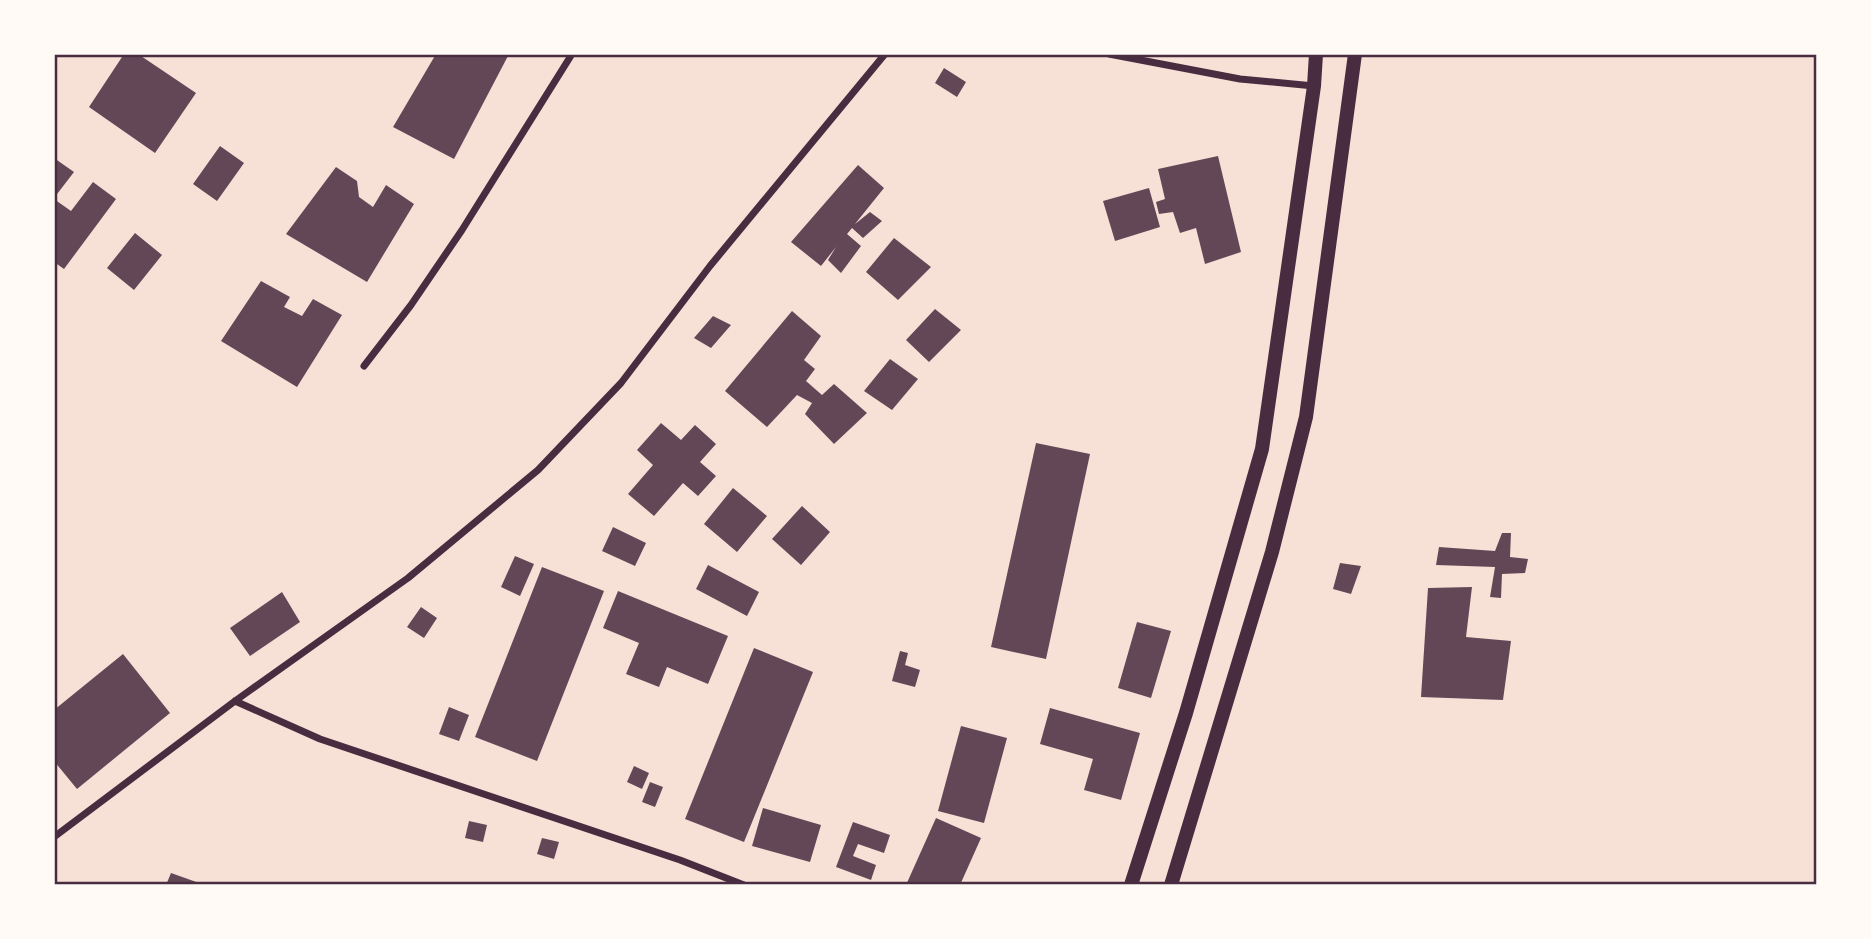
<svg xmlns="http://www.w3.org/2000/svg" width="1871" height="939" viewBox="0 0 1871 939" font-family="'Archivo Narrow',sans-serif">
  <style>
    .building { fill: #644757 }
    .lines { fill: none; stroke-linecap: round; stroke-linejoin: round }
    .minor { stroke: #4a2c40; stroke-width: 7 }
    .secondary { stroke: #4a2c40; stroke-width: 14 }
    .neatline { fill: none; stroke: #4a2c40; stroke-width: 2.5 }
  </style>
  <rect width="100%" height="100%" fill="#f7e1d7"/>
  <!-- building -->
  <path class="building" d="M 124,54 L 138,54 L 196,93 L 155,153 L 89,107 Z
    M 436,54 L 509,54 L 454,159 L 393,127 Z
    M 944,68 L 966,82 L 957,97 L 935,83 Z
    M 220,146 L 244,163 L 217,201 L 193,184 Z
    M 1218,156 L 1241,252 L 1205,264 L 1196,228 L 1180,233 L 1173,212 L 1159,214 L 1156,202 L 1165,199 L 1158,169 Z
    M 54,158 L 74,172 L 54,198 Z
    M 858,165 L 884,188 L 855,224 L 870,212 L 882,221 L 863,238 L 852,228 L 847,234 L 861,246 L 841,273 L 828,260 L 836,247 L 821,266 L 791,242 Z
    M 336,167 L 357,181 L 359,197 L 373,207 L 386,185 L 414,204 L 367,282 L 286,234 Z
    M 93,182 L 116,199 L 64,269 L 54,262 L 54,232 L 57,227 L 54,225 L 54,199 L 71,211 Z
    M 1149,188 L 1160,227 L 1115,241 L 1103,201 Z
    M 135,233 L 162,255 L 134,290 L 107,268 Z
    M 894,238 L 931,267 L 898,300 L 866,272 Z
    M 261,281 L 290,297 L 284,307 L 302,316 L 313,299 L 342,315 L 297,387 L 221,341 Z
    M 935,309 L 961,330 L 929,362 L 906,340 Z
    M 792,311 L 821,336 L 804,360 L 815,369 L 806,381 L 822,395 L 834,384 L 867,413 L 834,444 L 805,414 L 812,403 L 797,395 L 767,427 L 725,391 Z
    M 713,316 L 731,325 L 711,348 L 694,338 Z
    M 890,359 L 918,379 L 892,410 L 864,391 Z
    M 661,423 L 681,440 L 695,425 L 716,444 L 700,462 L 716,476 L 698,496 L 683,483 L 654,516 L 628,494 L 653,465 L 637,450 Z
    M 1036,443 L 1090,454 L 1046,659 L 991,647 Z
    M 733,488 L 767,516 L 737,552 L 704,524 Z
    M 802,506 L 830,532 L 801,565 L 772,539 Z
    M 613,527 L 646,543 L 635,566 L 602,551 Z
    M 1502,533 L 1511,533 L 1510,557 L 1528,559 L 1525,573 L 1502,574 L 1501,598 L 1490,597 L 1495,567 L 1436,565 L 1439,547 L 1495,551 Z
    M 515,556 L 534,564 L 520,596 L 501,587 Z
    M 1340,563 L 1361,566 L 1351,594 L 1333,589 Z
    M 708,565 L 759,592 L 747,616 L 696,589 Z
    M 542,567 L 604,591 L 537,761 L 475,737 Z
    M 1472,587 L 1466,637 L 1511,641 L 1503,700 L 1421,697 L 1428,588 Z
    M 618,591 L 728,636 L 708,684 L 667,667 L 659,687 L 626,674 L 639,643 L 603,628 Z
    M 282,592 L 300,622 L 250,656 L 230,628 Z
    M 421,607 L 437,618 L 424,638 L 407,627 Z
    M 1137,622 L 1171,631 L 1151,698 L 1118,688 Z
    M 754,648 L 813,672 L 744,842 L 685,819 Z
    M 900,651 L 908,653 L 905,665 L 920,670 L 915,687 L 892,681 Z
    M 123,654 L 170,713 L 77,789 L 54,761 L 54,710 Z
    M 449,707 L 469,715 L 459,741 L 439,734 Z
    M 1050,708 L 1140,733 L 1121,800 L 1084,790 L 1093,759 L 1040,744 Z
    M 961,726 L 1007,738 L 984,823 L 938,811 Z
    M 634,766 L 649,773 L 642,789 L 627,782 Z
    M 650,782 L 663,787 L 655,807 L 642,802 Z
    M 763,808 L 821,825 L 810,862 L 752,846 Z
    M 936,818 L 981,838 L 960,885 L 906,885 Z
    M 469,821 L 487,825 L 483,842 L 465,838 Z
    M 853,822 L 890,835 L 884,853 L 858,844 L 853,856 L 876,865 L 871,880 L 836,867 Z
    M 542,838 L 559,842 L 554,859 L 537,854 Z
    M 171,873 L 202,884 L 202,885 L 166,885 Z"/>
  <g class="lines">
    <!-- minor -->
    <path class="minor" d="M 1109,54 L 1240,79 L 1314,86
      M 364,366 L 411,305 L 462,230 L 572,54
      M 235,701 L 320,739 L 680,860 L 744,885
      M 54,837 L 235,701 L 408,578 L 538,470 L 621,383 L 710,266 L 885,54"/>
    <!-- secondary -->
    <path class="secondary" d="M 1131,885 L 1186,713 L 1262,449 L 1314,86 L 1316,54
      M 1171,885 L 1272,552 L 1306,417 L 1355,54"/>
  </g>
  <!-- border -->
  <rect width="1871" height="939" fill="none" stroke="#fffaf5" stroke-width="112"/>
  <rect x="56" y="56" width="1759" height="827" class="neatline"/>
</svg>
